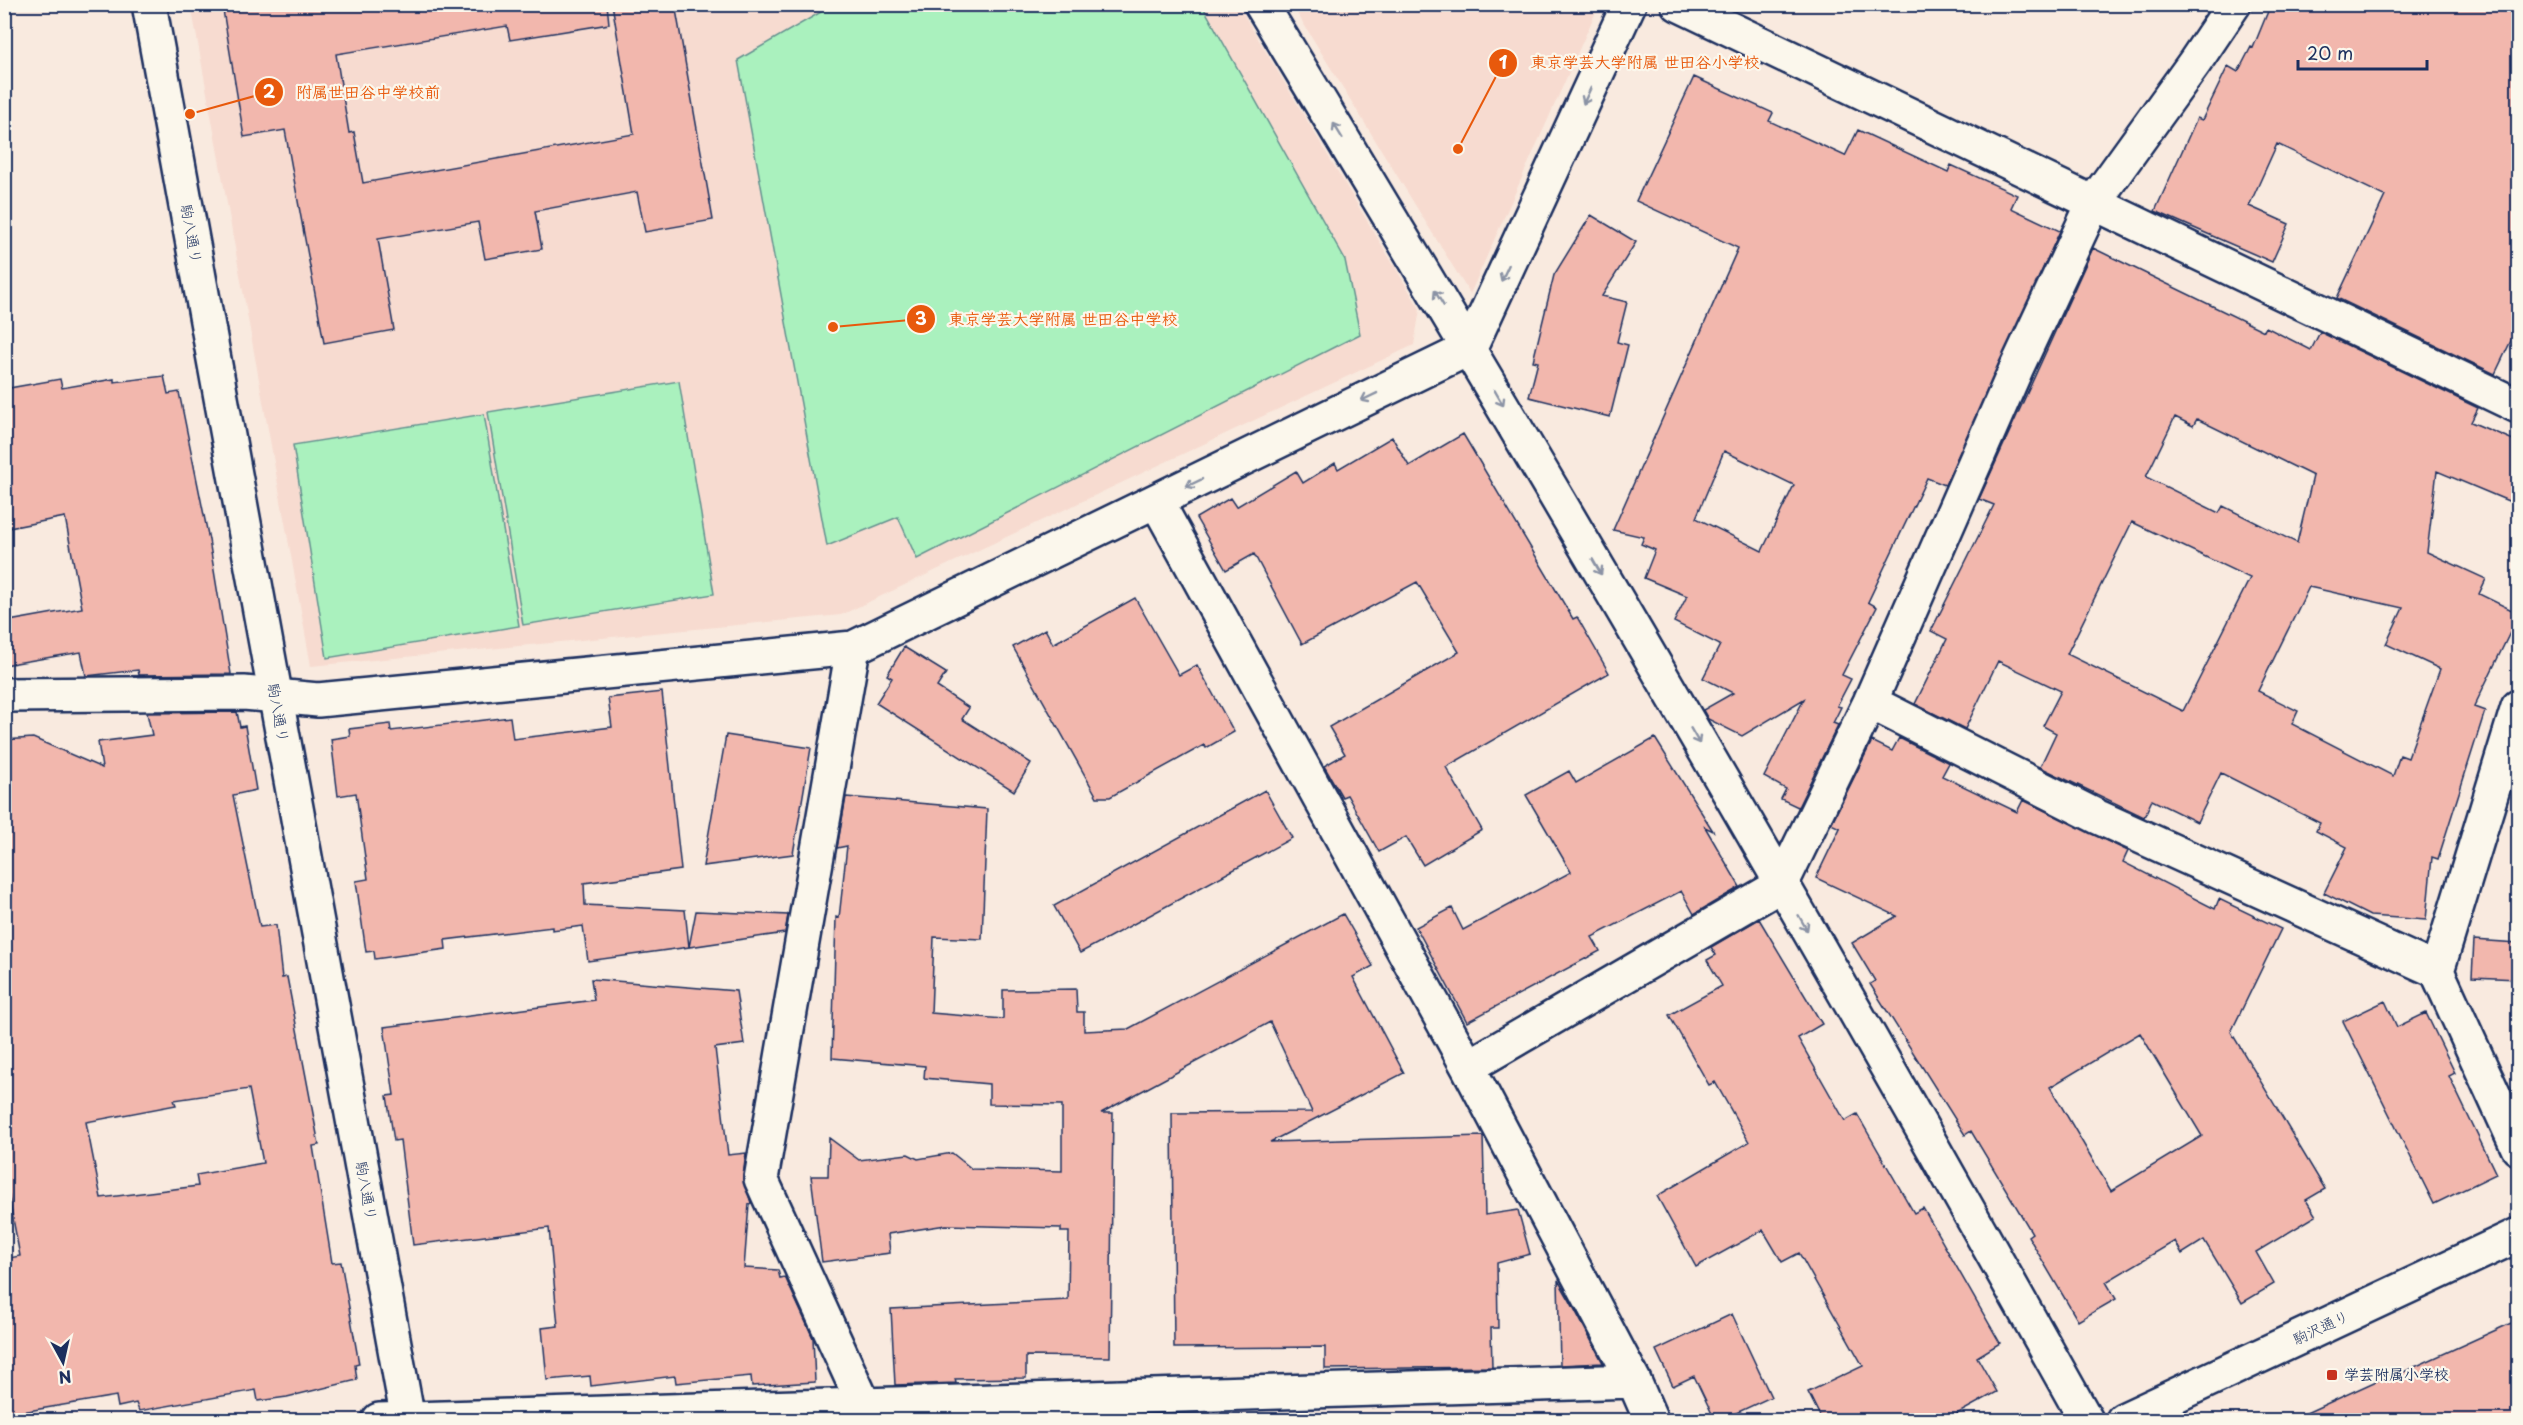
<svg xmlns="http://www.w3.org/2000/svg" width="2523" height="1425" viewBox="0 0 2523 1425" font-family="'Playpen Sans','Klee One',sans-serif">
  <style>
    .built { fill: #f7dbd0 }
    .green { fill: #aaf1be; stroke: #62908e; stroke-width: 1.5 }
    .building { fill: #f2b7ad; stroke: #1b2f5e; stroke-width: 1.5; fill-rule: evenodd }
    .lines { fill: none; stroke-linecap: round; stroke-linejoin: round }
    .minor-casing { stroke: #1b2f5e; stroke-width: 38 }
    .tertiary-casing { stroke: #1b2f5e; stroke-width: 38 }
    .secondary-casing { stroke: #1b2f5e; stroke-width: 38 }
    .minor { stroke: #fbf7ec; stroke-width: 33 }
    .tertiary { stroke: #fbf7ec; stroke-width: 33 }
    .secondary { stroke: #fbf7ec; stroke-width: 33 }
    .oneway { stroke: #8b93a5 }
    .poi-dot { fill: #c8321e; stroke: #fbf7ec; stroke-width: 2 }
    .labels { text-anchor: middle; stroke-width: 4.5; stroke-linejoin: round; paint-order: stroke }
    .street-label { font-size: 15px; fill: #1b2f5e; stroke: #fbf7ec }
    .poi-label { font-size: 15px; font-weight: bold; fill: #1b2f5e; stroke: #fbf7ec; text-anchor: start }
    .leader { fill: none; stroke: #e8590c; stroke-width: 2 }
    .callout-dot { fill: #e8590c; stroke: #fbf7ec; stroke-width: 2 }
    .mark-label { font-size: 18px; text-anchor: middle; font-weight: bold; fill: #fff }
    .callout-label { font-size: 16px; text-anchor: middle; font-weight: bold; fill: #e8590c; stroke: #fbf7ec; stroke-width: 4.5; stroke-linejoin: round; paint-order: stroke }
  </style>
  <rect width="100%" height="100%" fill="#f9eadf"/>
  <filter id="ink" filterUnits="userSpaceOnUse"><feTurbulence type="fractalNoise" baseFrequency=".0167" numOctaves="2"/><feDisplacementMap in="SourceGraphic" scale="12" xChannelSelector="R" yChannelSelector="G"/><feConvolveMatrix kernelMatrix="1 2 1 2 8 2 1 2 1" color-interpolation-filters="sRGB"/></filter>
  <g filter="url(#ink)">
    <!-- built -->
    <path class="built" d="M 191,5 L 1238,5 L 1420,309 L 1414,345 L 841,615 L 311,666 Z
      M 1292,5 L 1599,5 L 1470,294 Z"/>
    <!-- green -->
    <path class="green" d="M 833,5 L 1202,5 L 1345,260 L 1360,334 L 917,559 L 898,517 L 827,546 L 738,60 Z
      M 679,381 L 714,594 L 523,625 L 488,412 Z
      M 484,414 L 519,626 L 327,658 L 293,445 Z"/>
    <!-- building -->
    <path class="building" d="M 222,4 L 607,4 L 609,24 L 510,40 L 507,26 L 336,54 L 349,133 L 354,132 L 363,183 L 634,134 L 612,4 L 675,4 L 713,220 L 645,232 L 637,192 L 535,211 L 542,249 L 485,259 L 478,222 L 378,239 L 394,330 L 324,343 L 285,130 L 244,137 Z
      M 2271,4 L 2518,4 L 2518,326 L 2495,374 L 2337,298 L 2385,196 L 2277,144 L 2249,206 L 2289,224 L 2272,262 L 2155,211 L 2197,118 L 2202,120 L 2228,66 L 2238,72 L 2251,47 L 2253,48 Z
      M 1694,77 L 1773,113 L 1769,121 L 1845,156 L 1858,130 L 1948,172 L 1951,165 L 2017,195 L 2011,208 L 2060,231 L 1945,485 L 1927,478 L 1868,602 L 1877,607 L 1842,675 L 1851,679 L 1837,706 L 1841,707 L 1833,723 L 1838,725 L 1798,807 L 1781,799 L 1786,789 L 1764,777 L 1804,699 L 1742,736 L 1708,719 L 1703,710 L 1733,693 L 1703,678 L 1720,645 L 1674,622 L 1687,596 L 1644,578 L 1655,550 L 1641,544 L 1644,537 L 1613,530 L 1738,248 L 1636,201 ZM 1724,451 L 1794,485 L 1762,551 L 1696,518 Z
      M 1591,215 L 1636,242 L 1602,296 L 1627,302 L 1617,342 L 1628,345 L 1610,417 L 1529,397 L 1538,362 L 1533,361 L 1554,275 Z
      M 2093,248 L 2264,331 L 2266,327 L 2311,350 L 2320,332 L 2478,408 L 2471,422 L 2518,442 L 2518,505 L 2437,471 L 2427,552 L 2486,579 L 2479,594 L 2518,613 L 2518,616 L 2474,707 L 2485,711 L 2438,859 L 2432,857 L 2426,920 L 2370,916 L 2324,893 L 2347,847 L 2316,831 L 2320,823 L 2221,773 L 2197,822 L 2152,800 L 2144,817 L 2040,767 L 2056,733 L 2043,726 L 2061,691 L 1998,661 L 1965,729 L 1915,704 L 1947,639 L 1931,631 L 1994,505 L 1979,499 ZM 2175,417 L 2193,426 L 2197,419 L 2313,476 L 2297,543 L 2223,506 L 2219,513 L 2146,477 ZM 2132,522 L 2250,578 L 2183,711 L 2067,654 ZM 2309,587 L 2403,608 L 2386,644 L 2440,669 L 2408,758 L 2400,755 L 2393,776 L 2292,724 L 2298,711 L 2258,691 Z
      M 164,376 L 168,394 L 179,392 L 209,540 L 231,674 L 139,675 L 138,670 L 86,676 L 81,652 L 4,665 L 4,622 L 82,608 L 65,517 L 4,529 L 4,389 L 60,379 L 62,388 L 114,379 L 114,382 Z
      M 1463,434 L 1573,619 L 1577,617 L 1609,673 L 1446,767 L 1482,830 L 1423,865 L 1406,837 L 1379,852 L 1347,795 L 1342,797 L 1324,766 L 1345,754 L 1329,727 L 1459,652 L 1417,582 L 1302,644 L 1254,554 L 1226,570 L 1196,518 L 1230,498 L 1236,507 L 1296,471 L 1303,483 L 1335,463 L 1338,469 L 1392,437 L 1409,466 Z
      M 1135,598 L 1179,675 L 1197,665 L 1234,732 L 1206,748 L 1204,745 L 1110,797 L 1097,797 L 1013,647 L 1045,629 L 1053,644 Z
      M 904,647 L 946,673 L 937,687 L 969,708 L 962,719 L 1031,763 L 1014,791 L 876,703 L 892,678 L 887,675 Z
      M 662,692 L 681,870 L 584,883 L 585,905 L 685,910 L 689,947 L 588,961 L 583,926 L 552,930 L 552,927 L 445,940 L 446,949 L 375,959 L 374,951 L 366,952 L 356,881 L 368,879 L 356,793 L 338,796 L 331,739 L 350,736 L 349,729 L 390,724 L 391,731 L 510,717 L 513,739 L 612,727 L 608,698 Z
      M 237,712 L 240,727 L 245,726 L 256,790 L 233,795 L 260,927 L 276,925 L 282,978 L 287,977 L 319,1145 L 313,1146 L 332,1263 L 341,1262 L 359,1364 L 355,1365 L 357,1380 L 287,1397 L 258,1401 L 256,1390 L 139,1411 L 136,1403 L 118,1407 L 116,1396 L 4,1415 L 4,1259 L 20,1256 L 4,1171 L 4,740 L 33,738 L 102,768 L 98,742 L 152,735 L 147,713 ZM 249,1089 L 263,1163 L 196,1175 L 198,1186 L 101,1198 L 86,1122 L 176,1105 L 174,1100 Z
      M 726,735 L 811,748 L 793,854 L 703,866 Z
      M 1655,738 L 1713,831 L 1705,827 L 1740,887 L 1694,914 L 1681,891 L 1592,937 L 1600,951 L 1467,1022 L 1416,927 L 1452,908 L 1463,930 L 1571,872 L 1526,795 L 1569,771 L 1576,783 Z
      M 1899,738 L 1949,763 L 1942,776 L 2017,812 L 2023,800 L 2128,851 L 2123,862 L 2215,909 L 2219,899 L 2281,929 L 2231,1032 L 2325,1189 L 2306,1200 L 2316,1216 L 2256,1252 L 2274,1284 L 2242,1303 L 2204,1240 L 2182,1254 L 2175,1241 L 2106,1282 L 2116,1299 L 2078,1321 L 2028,1236 L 2032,1233 L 1971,1131 L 1965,1135 L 1870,984 L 1875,981 L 1852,943 L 1897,916 L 1816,878 L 1840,828 L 1831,824 L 1872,741 L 1892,751 ZM 2140,1033 L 2202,1136 L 2111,1191 L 2050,1087 Z
      M 1265,790 L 1292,838 L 1080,953 L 1054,906 Z
      M 846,797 L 987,809 L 982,939 L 934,937 L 931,1013 L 1003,1019 L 1003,990 L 1076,989 L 1077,1012 L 1084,1012 L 1084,1031 L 1128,1029 L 1343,914 L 1373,966 L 1353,977 L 1404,1073 L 1270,1142 L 1483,1136 L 1485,1215 L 1518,1210 L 1530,1254 L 1497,1263 L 1498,1328 L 1491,1328 L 1492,1367 L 1325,1369 L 1325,1347 L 1174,1348 L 1172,1113 L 1312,1112 L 1270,1022 L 1101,1113 L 1113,1113 L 1110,1357 L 1026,1356 L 1026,1378 L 955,1379 L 956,1383 L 895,1385 L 891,1309 L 1068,1300 L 1069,1232 L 1061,1232 L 1061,1228 L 946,1225 L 888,1234 L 890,1253 L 822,1262 L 811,1176 L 828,1176 L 829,1138 L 859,1160 L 908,1154 L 918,1159 L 952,1153 L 972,1169 L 1062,1171 L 1062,1105 L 989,1104 L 989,1084 L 924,1078 L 925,1066 L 832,1058 L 836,917 L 839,918 L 847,846 L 837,848 Z
      M 696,911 L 788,915 L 785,933 L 689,947 Z
      M 1759,919 L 1822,1024 L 1798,1038 L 1845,1121 L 1857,1114 L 1914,1213 L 1923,1208 L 2000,1343 L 1977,1357 L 1997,1392 L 1946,1420 L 1822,1420 L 1808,1392 L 1863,1366 L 1799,1253 L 1782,1262 L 1763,1230 L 1696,1267 L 1657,1196 L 1749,1142 L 1715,1082 L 1709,1085 L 1669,1015 L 1722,986 L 1707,960 L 1716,955 L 1711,947 Z
      M 2474,940 L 2518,943 L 2518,979 L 2472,977 Z
      M 591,979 L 736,991 L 744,1044 L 715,1048 L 728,1155 L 746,1153 L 743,1176 L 751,1203 L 749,1204 L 744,1268 L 778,1270 L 780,1278 L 785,1277 L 813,1338 L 815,1382 L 752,1386 L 751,1376 L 676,1383 L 675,1376 L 591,1386 L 590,1376 L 547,1380 L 542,1328 L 558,1326 L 549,1228 L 413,1245 L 400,1140 L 394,1141 L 387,1096 L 394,1095 L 384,1027 L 594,1000 Z
      M 2385,1001 L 2397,1027 L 2426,1013 L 2455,1073 L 2449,1076 L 2496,1174 L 2434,1204 L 2343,1021 Z
      M 1558,1280 L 1569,1299 L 1603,1363 L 1560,1365 Z
      M 1732,1314 L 1771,1397 L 1721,1420 L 1715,1420 L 1694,1376 L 1673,1386 L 1656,1350 Z
      M 2518,1320 L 2518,1420 L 2291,1420 L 2396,1372 L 2397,1375 Z"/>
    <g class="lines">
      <defs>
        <path id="minor" d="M 1261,4 C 1545,471 1820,943 2086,1420
          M 1678,4 L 2518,406
          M 1157,502 L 1468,1067 L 1634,1381 L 1651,1420
          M 853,648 L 761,1179 L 864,1405 L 868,1420
          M 4,695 L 244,693 L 318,700 L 853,648 L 1470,348 L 1629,4
          M 1870,702 L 2098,817 L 2437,971 L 2518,1148
          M 2437,971 L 2518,707
          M 1468,1067 L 1781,885 L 1870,702 L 2016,369 L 2094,202 L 2195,62 L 2234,4
          M 379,1420 L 1634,1381"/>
        <path id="tertiary" d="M 149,4 L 408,1420"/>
        <path id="secondary" d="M 2123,1420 L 2518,1235"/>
      </defs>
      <!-- minor casing -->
      <use href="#minor" class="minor-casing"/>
      <!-- tertiary casing -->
      <use href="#tertiary" class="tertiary-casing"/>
      <!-- secondary casing -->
      <use href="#secondary" class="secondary-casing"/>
      <!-- minor -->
      <use href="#minor" class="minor"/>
      <!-- tertiary -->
      <use href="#tertiary" class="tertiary"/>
      <!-- secondary -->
      <use href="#secondary" class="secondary"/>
    </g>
    <!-- one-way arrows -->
    <defs><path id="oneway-shaft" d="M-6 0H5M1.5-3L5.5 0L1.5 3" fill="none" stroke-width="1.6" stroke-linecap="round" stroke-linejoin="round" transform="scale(1.5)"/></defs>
    <g class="oneway">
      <use href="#oneway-shaft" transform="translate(1587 96) rotate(115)"/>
      <use href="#oneway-shaft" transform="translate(1338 131) rotate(-121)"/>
      <use href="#oneway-shaft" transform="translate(1505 273) rotate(115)"/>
      <use href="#oneway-shaft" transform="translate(1439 298) rotate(-121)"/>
      <use href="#oneway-shaft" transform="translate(1369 397) rotate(154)"/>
      <use href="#oneway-shaft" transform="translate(1499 398) rotate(60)"/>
      <use href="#oneway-shaft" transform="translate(1194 483) rotate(154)"/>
      <use href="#oneway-shaft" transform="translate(1597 567) rotate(60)"/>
      <use href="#oneway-shaft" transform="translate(1695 736) rotate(60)"/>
      <use href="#oneway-shaft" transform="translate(1803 923) rotate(60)"/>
    </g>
  </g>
  <!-- markers -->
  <rect class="poi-dot" x="2326" y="1369" width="12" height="12" rx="3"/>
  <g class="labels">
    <!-- street labels -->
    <g class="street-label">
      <text transform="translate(191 234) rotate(80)" y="5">駒八通り</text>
      <text transform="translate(278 713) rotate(80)" y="5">駒八通り</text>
      <text transform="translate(366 1191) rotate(80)" y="5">駒八通り</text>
      <text transform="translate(2321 1328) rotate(-25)" y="5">駒沢通り</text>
    </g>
    <!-- poi labels -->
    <g class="poi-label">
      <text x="2344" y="1380">学芸附属小学校</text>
    </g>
  </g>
  <!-- callouts -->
  <path class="leader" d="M1458 149L1503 63M190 114L269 92M833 327L921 319"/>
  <g class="callout-dot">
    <circle cx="1458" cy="149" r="6"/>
    <circle cx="190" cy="114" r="6"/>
    <circle cx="833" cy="327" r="6"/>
    <circle cx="1503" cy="63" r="15"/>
    <circle cx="269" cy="92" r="15"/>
    <circle cx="921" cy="319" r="15"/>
  </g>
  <g class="mark-label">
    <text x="1503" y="69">1</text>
    <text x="269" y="98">2</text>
    <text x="921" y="325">3</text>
  </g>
  <g class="callout-label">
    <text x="1645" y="68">東京学芸大学附属 世田谷小学校</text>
    <text x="368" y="98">附属世田谷中学校前</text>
    <text x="1063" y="325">東京学芸大学附属 世田谷中学校</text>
  </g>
  <!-- margin -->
  <rect width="2523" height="1425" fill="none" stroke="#fbf7ec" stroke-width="24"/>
  <rect x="12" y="12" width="2499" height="1401" fill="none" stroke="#1b2f5e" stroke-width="2" filter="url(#ink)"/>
  <!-- north arrow -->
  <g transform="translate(63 1362) rotate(172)" stroke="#fbf7ec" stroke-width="4.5" paint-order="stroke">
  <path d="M0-4.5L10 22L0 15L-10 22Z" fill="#1b2f5e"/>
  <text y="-9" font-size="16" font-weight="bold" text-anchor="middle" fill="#1b2f5e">N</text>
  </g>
  <!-- scale -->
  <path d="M2298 60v9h129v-9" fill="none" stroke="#1b2f5e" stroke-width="3"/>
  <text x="2307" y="60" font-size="18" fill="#1b2f5e" stroke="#fbf7ec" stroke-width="4.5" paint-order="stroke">20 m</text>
</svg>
